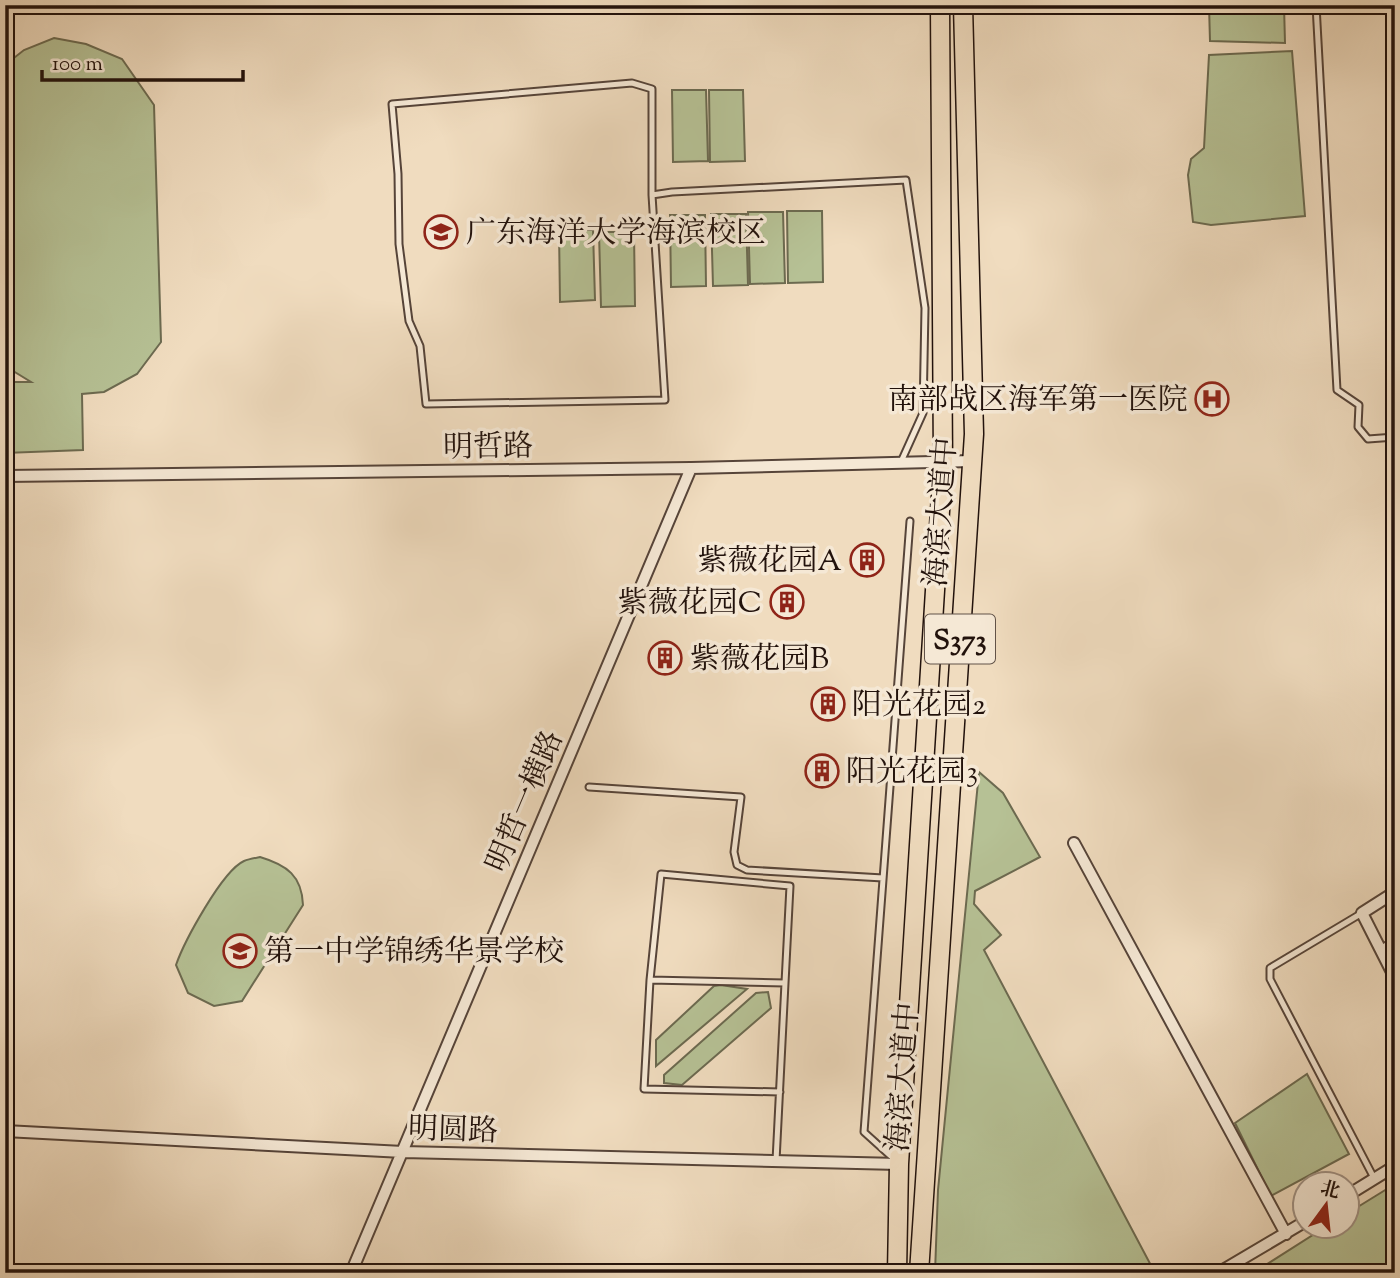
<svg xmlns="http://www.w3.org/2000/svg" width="1400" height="1278" viewBox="0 0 1400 1278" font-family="'Sorts Mill Goudy','Noto Serif SC',serif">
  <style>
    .green { fill: #b6c195; stroke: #6c6a50; stroke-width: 2 }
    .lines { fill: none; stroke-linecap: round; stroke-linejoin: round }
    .lane-casing { stroke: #564439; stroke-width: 9 }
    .street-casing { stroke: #564439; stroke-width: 14 }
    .primary-casing { stroke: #22120c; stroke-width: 21 }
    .lane { stroke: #f5e8d5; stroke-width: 5 }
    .street { stroke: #f5e8d5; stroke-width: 10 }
    .primary { stroke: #f0dcbf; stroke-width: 18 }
    .labels { text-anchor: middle; stroke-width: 7; stroke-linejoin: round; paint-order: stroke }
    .shield { fill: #f5e8d5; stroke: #615248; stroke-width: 2 }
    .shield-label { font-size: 28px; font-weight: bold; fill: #22120c }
    .poi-label { font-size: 30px; fill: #22120c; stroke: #f5e8d5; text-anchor: start }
    .street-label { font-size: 30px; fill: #22120c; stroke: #f5e8d5 }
  </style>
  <rect width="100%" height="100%" fill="#f0dcbf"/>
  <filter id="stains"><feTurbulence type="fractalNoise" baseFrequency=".00286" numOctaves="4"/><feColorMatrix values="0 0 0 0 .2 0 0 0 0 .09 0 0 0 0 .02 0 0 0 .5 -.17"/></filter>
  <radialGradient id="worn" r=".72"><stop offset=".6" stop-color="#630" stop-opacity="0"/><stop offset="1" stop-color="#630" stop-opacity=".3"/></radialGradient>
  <!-- green -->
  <path class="green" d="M 1209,5 L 1284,5 L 1285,43 L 1210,41 Z
    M 54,38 L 86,44 L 122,59 L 154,105 L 161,342 L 137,374 L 104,392 L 82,394 L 83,450 L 5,453 L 5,382 L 31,382 L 5,366 L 5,65 L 24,50 Z
    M 1292,51 L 1305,216 L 1211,225 L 1193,222 L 1188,175 L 1191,159 L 1204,148 L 1209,55 Z
    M 672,90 L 706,90 L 708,161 L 673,162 Z
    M 709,90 L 743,90 L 745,161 L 710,162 Z
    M 787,211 L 822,211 L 823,282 L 788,283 Z
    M 748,212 L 783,212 L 785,283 L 750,284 Z
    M 711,214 L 746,214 L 748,285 L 713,286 Z
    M 670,215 L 705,215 L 706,286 L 671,287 Z
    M 559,230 L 593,230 L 595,300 L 560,302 Z
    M 599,232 L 634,232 L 635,306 L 601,307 Z
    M 979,772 L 1003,793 L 1040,857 L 975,891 L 974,904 L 1001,935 L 984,950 L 1155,1273 L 935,1273 L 938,1190 Z
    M 260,857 C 287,865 302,876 303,905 L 242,1001 L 214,1006 L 188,993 L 176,965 C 184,942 222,871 244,861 C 249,859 255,858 260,857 Z
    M 721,985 L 747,989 L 656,1066 L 656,1040 L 714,986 Z
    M 768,992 L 771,1008 L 682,1085 L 664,1083 L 664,1075 L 756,993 Z
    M 1307,1074 L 1349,1154 L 1271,1196 L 1235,1123 Z
    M 1395,1184 L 1395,1273 L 1253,1273 L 1327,1226 L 1348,1226 L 1348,1213 Z"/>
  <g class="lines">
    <defs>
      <path id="lane" d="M 1316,5 L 1337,390 L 1359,405 L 1358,427 L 1368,439 L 1395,437
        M 652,195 L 652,89 L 632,83 L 392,104 L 398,174 L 399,244 L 409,321 L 420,346 L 426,404 L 665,400 L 652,195 L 672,192 L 906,180 L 925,308 L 923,413 L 900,464
        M 589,787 L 741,797 L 734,852 L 737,865 L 747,870 L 883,878
        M 1362,913 L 1270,968 L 1270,979 L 1374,1178
        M 1380,949 L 1395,940
        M 650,980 L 661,874 L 790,886 L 785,983
        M 895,1160 L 864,1132 L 910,521
        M 776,1161 L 785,983 L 650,980 L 644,1089 L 780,1092"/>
      <path id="street" d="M 5,476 L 691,468 L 972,461
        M 1074,843 L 1286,1234
        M 1395,892 L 1362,913 L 1395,978
        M 5,1131 L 403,1152 L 899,1164
        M 1348,1195 L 1395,1166
        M 351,1273 L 691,468
        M 1218,1273 L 1306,1221"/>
      <path id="primary" d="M 897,1273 L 899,1164 L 943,463 L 940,5
        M 919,1273 L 974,434 L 963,5"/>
    </defs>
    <!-- lane casing -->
    <use href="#lane" class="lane-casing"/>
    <!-- street casing -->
    <use href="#street" class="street-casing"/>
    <!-- primary casing -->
    <use href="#primary" class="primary-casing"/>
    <!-- lane -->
    <use href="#lane" class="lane"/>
    <!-- street -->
    <use href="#street" class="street"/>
    <!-- primary -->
    <use href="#primary" class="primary"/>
  </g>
  <!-- icons -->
  <defs>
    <symbol id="university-ring" viewBox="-11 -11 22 22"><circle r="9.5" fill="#f5e8d5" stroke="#8f2418" stroke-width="1.5"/><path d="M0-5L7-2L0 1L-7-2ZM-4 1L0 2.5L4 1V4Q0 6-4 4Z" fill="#8f2418"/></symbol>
    <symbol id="hospital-ring" viewBox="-11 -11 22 22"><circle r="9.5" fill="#f5e8d5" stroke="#8f2418" stroke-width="1.5"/><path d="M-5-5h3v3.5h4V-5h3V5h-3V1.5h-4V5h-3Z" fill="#8f2418"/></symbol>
    <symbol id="building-ring" viewBox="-11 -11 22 22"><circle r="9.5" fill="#f5e8d5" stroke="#8f2418" stroke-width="1.5"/><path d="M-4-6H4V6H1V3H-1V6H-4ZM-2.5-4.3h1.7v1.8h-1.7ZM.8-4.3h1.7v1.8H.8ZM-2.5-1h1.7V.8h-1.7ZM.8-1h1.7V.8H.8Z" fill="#8f2418"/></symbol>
    <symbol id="school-ring" viewBox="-11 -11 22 22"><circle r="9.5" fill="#f5e8d5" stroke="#8f2418" stroke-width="1.5"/><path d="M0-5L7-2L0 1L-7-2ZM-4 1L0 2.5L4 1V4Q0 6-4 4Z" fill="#8f2418"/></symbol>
  </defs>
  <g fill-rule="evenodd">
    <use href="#university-ring" x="422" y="213" width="38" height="38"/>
    <use href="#hospital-ring" x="1193" y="380" width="38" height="38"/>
    <use href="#building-ring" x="848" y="541" width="38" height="38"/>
    <use href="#building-ring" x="768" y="583" width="38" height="38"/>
    <use href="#building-ring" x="646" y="639" width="38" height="38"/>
    <use href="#building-ring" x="809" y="685" width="38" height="38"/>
    <use href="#building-ring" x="803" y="752" width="38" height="38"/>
    <use href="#school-ring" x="221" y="932" width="38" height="38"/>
  </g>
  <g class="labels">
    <!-- shield labels -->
    <rect class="shield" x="925" y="614.5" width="70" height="49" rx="5"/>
    <g class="shield-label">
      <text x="960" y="649">S373</text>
    </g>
    <!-- poi labels -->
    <g class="poi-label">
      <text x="466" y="242">广东海洋大学海滨校区</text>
      <text x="1188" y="409" text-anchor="end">南部战区海军第一医院</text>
      <text x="842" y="570" text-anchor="end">紫薇花园A</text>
      <text x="762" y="612" text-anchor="end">紫薇花园C</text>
      <text x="690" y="668">紫薇花园B</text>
      <text x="852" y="714">阳光花园2</text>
      <text x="846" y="781">阳光花园3</text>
      <text x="264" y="961">第一中学锦绣华景学校</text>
    </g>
    <!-- street labels -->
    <g class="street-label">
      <text transform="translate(488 446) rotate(-1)" y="10">明哲路</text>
      <text transform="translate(940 512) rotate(-86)" y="10">海滨大道中</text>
      <text transform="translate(524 801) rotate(-67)" y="10">明哲一横路</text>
      <text transform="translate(902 1077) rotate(-86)" y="10">海滨大道中</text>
      <text transform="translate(453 1129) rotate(2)" y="10">明圆路</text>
    </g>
  </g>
  <!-- margin -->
  <rect width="1400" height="1278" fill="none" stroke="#f0dcbf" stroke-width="28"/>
  <rect x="7" y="7" width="1386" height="1264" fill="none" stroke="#22120c" stroke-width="3.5"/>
  <rect x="14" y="14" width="1372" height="1250" fill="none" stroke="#22120c" stroke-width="2"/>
  <!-- north arrow -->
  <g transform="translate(1326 1205) rotate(15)"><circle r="33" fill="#f5e8d5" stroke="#a19285" stroke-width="2"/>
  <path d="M0-5L12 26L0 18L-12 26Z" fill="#8f2418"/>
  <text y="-10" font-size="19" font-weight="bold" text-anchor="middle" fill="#22120c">北</text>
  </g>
  <!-- scale -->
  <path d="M42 70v10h201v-10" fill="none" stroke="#22120c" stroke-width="3.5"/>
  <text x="52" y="70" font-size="21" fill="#22120c" stroke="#f5e8d5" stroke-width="5" paint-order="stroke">100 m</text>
  <rect width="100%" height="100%" filter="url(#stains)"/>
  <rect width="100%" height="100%" fill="url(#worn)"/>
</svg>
